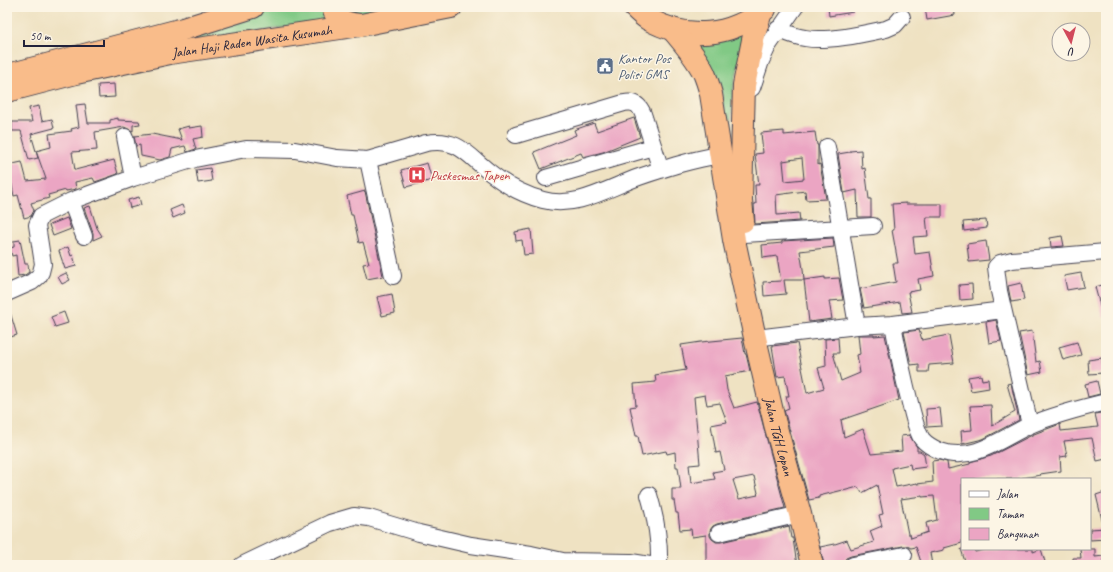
<svg xmlns="http://www.w3.org/2000/svg" width="1113" height="572" viewBox="0 0 1113 572" font-family="Caveat,sans-serif">
  <style>
    .green { fill: #81c985; stroke: #527660 }
    .building { fill: #eba5c3; fill-rule: evenodd }
    .lines { fill: none; stroke-linecap: round; stroke-linejoin: round }
    .minor-casing { stroke: #413f4f; stroke-width: 18 }
    .highway-casing { stroke: #413f4f; stroke-width: 24 }
    .minor { stroke: #fff; stroke-width: 16 }
    .highway { stroke: #f9bc8a; stroke-width: 22 }
    .labels { text-anchor: middle; stroke-width: 3; stroke-linejoin: round; paint-order: stroke }
    .street-label { font-size: 14px; fill: #22223b; stroke: #fcf5e5 }
    .service-label { font-size: 14px; fill: #4e5e75; stroke: #fcf5e5; text-anchor: start }
    .health-label { font-size: 14px; fill: #be3a42; stroke: #fcf5e5; text-anchor: start }
  </style>
  <rect width="100%" height="100%" fill="#fcf5e5"/>
  <filter id="ink" filterUnits="userSpaceOnUse"><feTurbulence type="fractalNoise" baseFrequency=".025" numOctaves="2"/><feDisplacementMap in="SourceGraphic" scale="8" xChannelSelector="R" yChannelSelector="G"/><feConvolveMatrix kernelMatrix="1 2 1 2 8 2 1 2 1" color-interpolation-filters="sRGB"/></filter>
  <filter id="wash" filterUnits="userSpaceOnUse"><feTurbulence type="fractalNoise" baseFrequency=".012" numOctaves="4" result="noise"/><feDisplacementMap in="SourceGraphic" scale="16" xChannelSelector="R" yChannelSelector="G"/><feGaussianBlur stdDeviation="0.9" result="paint"/><feColorMatrix in="noise" values="0 0 0 0 0 0 0 0 0 0 0 0 0 0 0 0 0 1.4 0 .05"/><feComposite in="paint" operator="in"/></filter>
  <g filter="url(#wash)">
    <rect width="100%" height="100%" fill="#efe2c2"/>
    <!-- green -->
    <path class="green" d="M 263,7 L 324,7 L 329,20 L 27,71 Z
      M 336,7 L 419,7 L 348,21 Z
      M 748,29 L 734,84 L 731,123 L 734,193 L 720,82 L 686,40 Z"/>
    <g id="blocks">
      <!-- building -->
      <path class="building" d="M 828,7 L 853,7 L 853,12 L 829,16 Z
        M 925,7 L 954,7 L 955,15 L 927,20 Z
        M 114,84 L 115,97 L 99,98 L 98,85 Z
        M 85,104 L 88,123 L 110,123 L 110,120 L 118,118 L 118,120 L 139,121 L 140,124 L 133,125 L 133,131 L 124,127 L 95,132 L 97,150 L 72,152 L 75,170 L 114,160 L 118,174 L 95,182 L 93,178 L 75,182 L 76,189 L 66,191 L 66,190 L 48,195 L 49,198 L 31,203 L 34,211 L 31,216 L 24,218 L 18,195 L 14,196 L 8,165 L 22,162 L 27,181 L 46,179 L 36,151 L 51,147 L 49,134 L 72,131 L 71,129 L 79,127 L 76,105 Z
        M 39,106 L 42,121 L 52,119 L 54,128 L 31,134 L 38,158 L 29,160 L 21,131 L 12,131 L 12,122 L 32,122 L 29,108 Z
        M 634,118 L 640,137 L 603,152 L 583,157 L 581,153 L 541,169 L 534,152 L 576,135 L 574,130 L 594,123 L 597,131 Z
        M 189,126 L 189,128 L 202,126 L 203,137 L 193,139 L 196,149 L 187,152 L 185,146 L 172,149 L 170,157 L 160,160 L 141,156 L 140,145 L 136,146 L 134,136 L 152,134 L 182,140 L 178,129 Z
        M 784,131 L 784,135 L 815,132 L 817,145 L 818,145 L 818,165 L 820,164 L 826,199 L 806,200 L 805,191 L 776,195 L 777,215 L 799,213 L 800,221 L 755,224 L 754,204 L 756,204 L 755,185 L 759,185 L 755,154 L 763,153 L 761,133 ZM 802,158 L 804,179 L 785,181 L 783,161 Z
        M 861,150 L 862,169 L 865,168 L 869,199 L 871,199 L 871,217 L 858,217 L 857,190 L 844,193 L 838,154 L 850,152 L 850,151 Z
        M 427,163 L 432,180 L 406,187 L 401,170 Z
        M 210,168 L 212,181 L 198,183 L 196,170 Z
        M 365,191 L 383,276 L 367,279 L 363,264 L 369,263 L 363,242 L 359,243 L 353,215 L 351,215 L 347,196 Z
        M 139,197 L 141,205 L 130,208 L 128,200 Z
        M 906,203 L 906,204 L 942,204 L 942,217 L 926,217 L 928,236 L 913,237 L 915,254 L 930,252 L 934,276 L 918,279 L 920,290 L 908,292 L 912,312 L 902,313 L 900,302 L 864,308 L 860,289 L 896,282 L 893,263 L 898,263 L 892,230 L 894,230 L 892,204 Z
        M 182,205 L 185,213 L 173,218 L 170,210 Z
        M 90,206 L 97,228 L 102,236 L 93,240 L 93,233 L 84,208 Z
        M 67,218 L 71,229 L 53,236 L 49,225 Z
        M 986,220 L 987,228 L 964,231 L 963,222 Z
        M 531,229 L 533,254 L 524,255 L 522,240 L 516,241 L 515,232 Z
        M 1062,236 L 1064,246 L 1051,247 L 1050,238 Z
        M 833,238 L 834,247 L 800,251 L 803,269 L 804,280 L 825,277 L 825,279 L 839,278 L 843,300 L 829,301 L 832,319 L 809,322 L 804,280 L 784,280 L 786,294 L 764,296 L 763,282 L 781,281 L 777,256 L 763,258 L 762,245 L 782,243 L 782,241 Z
        M 20,240 L 25,264 L 28,264 L 29,272 L 25,275 L 18,276 L 16,255 L 12,256 L 10,248 L 14,247 L 14,241 Z
        M 986,241 L 989,260 L 969,262 L 967,244 Z
        M 68,247 L 71,256 L 73,255 L 76,266 L 65,269 L 59,251 Z
        M 66,273 L 70,280 L 62,284 L 58,277 Z
        M 1081,273 L 1084,287 L 1067,290 L 1064,276 Z
        M 1021,283 L 1024,300 L 1011,302 L 1008,286 Z
        M 972,284 L 973,299 L 960,300 L 959,285 Z
        M 1106,284 L 1106,317 L 1103,317 L 1095,287 Z
        M 392,294 L 395,313 L 382,316 L 377,297 Z
        M 9,309 L 17,335 L 7,338 L 7,310 Z
        M 64,312 L 68,323 L 55,327 L 51,317 Z
        M 996,320 L 1001,341 L 989,343 L 986,322 Z
        M 919,330 L 922,340 L 949,335 L 954,363 L 929,365 L 928,372 L 919,372 L 919,364 L 911,365 L 904,332 Z
        M 1032,331 L 1036,362 L 1040,361 L 1042,372 L 1028,375 L 1019,333 Z
        M 858,335 L 874,335 L 874,336 L 885,335 L 899,400 L 841,420 L 844,437 L 863,429 L 871,454 L 902,451 L 901,436 L 909,435 L 917,447 L 917,451 L 920,451 L 924,454 L 926,467 L 911,469 L 910,464 L 892,468 L 896,487 L 917,483 L 917,484 L 933,482 L 932,461 L 939,460 L 947,462 L 948,469 L 970,464 L 970,462 L 991,456 L 1034,434 L 1060,424 L 1061,431 L 1098,427 L 1095,414 L 1106,412 L 1106,459 L 1097,461 L 1092,438 L 1064,441 L 1067,456 L 1060,457 L 1061,471 L 1040,474 L 1041,475 L 1022,478 L 1022,479 L 962,479 L 962,543 L 944,548 L 944,550 L 930,553 L 932,565 L 922,565 L 916,547 L 911,548 L 907,546 L 903,546 L 851,556 L 846,558 L 844,564 L 841,565 L 824,565 L 820,547 L 835,544 L 847,540 L 851,549 L 874,542 L 870,531 L 882,526 L 879,515 L 883,514 L 877,485 L 862,493 L 858,487 L 843,491 L 843,490 L 819,496 L 819,498 L 809,500 L 784,410 L 789,408 L 786,396 L 789,396 L 785,376 L 777,377 L 772,346 L 797,343 L 807,393 L 824,388 L 818,368 L 826,366 L 825,339 L 838,338 L 839,353 L 833,353 L 841,381 L 860,373 L 857,355 L 860,354 ZM 922,496 L 922,497 L 934,496 L 937,520 L 926,523 L 928,532 L 911,538 L 910,534 L 908,534 L 901,499 Z
        M 742,338 L 745,354 L 746,354 L 750,371 L 725,376 L 727,390 L 734,408 L 757,402 L 785,508 L 717,524 L 713,526 L 710,530 L 710,536 L 712,539 L 716,542 L 721,542 L 789,526 L 791,538 L 793,538 L 793,539 L 797,565 L 706,565 L 706,535 L 692,537 L 691,529 L 680,530 L 678,513 L 676,513 L 674,500 L 672,500 L 672,489 L 681,489 L 678,467 L 676,467 L 675,452 L 667,454 L 666,451 L 642,456 L 638,436 L 636,436 L 630,407 L 636,406 L 634,384 L 656,382 L 655,375 L 686,370 L 681,345 L 701,342 ZM 705,395 L 707,405 L 720,403 L 727,422 L 711,425 L 716,453 L 720,452 L 724,470 L 713,472 L 715,479 L 691,483 L 689,465 L 700,464 L 694,397 ZM 754,476 L 758,493 L 757,494 L 758,495 L 739,499 L 733,480 Z
        M 1077,342 L 1081,355 L 1063,360 L 1059,347 Z
        M 1102,358 L 1103,373 L 1089,374 L 1088,360 Z
        M 981,375 L 982,380 L 988,379 L 989,388 L 971,391 L 968,377 Z
        M 1097,381 L 1100,394 L 1088,397 L 1085,384 Z
        M 1011,383 L 1019,420 L 983,439 L 962,444 L 961,431 L 972,430 L 970,406 L 991,405 L 992,426 L 1015,412 L 1007,384 Z
        M 940,408 L 942,426 L 927,427 L 926,409 Z
        M 1105,492 L 1106,523 L 1103,524 L 1096,495 Z
        M 1106,528 L 1106,539 L 1090,540 L 1090,529 Z
        M 961,549 L 974,549 L 975,552 L 987,549 L 1033,549 L 1033,552 L 1041,549 L 1046,565 L 966,565 Z
        M 1080,549 L 1095,549 L 1095,557 L 1104,556 L 1104,565 L 1073,565 L 1073,558 L 1081,558 Z"/>
    </g>
  </g>
  <g filter="url(#ink)">
    <use href="#blocks" fill-opacity="0" stroke="#413f4f" stroke-width="1"/>
    <g class="lines">
      <defs>
        <path id="minor" d="M 778,29 C 787,33 795,37 805,38 C 828,42 863,34 886,29 L 895,25 L 902,17
          M 752,88 L 761,61 L 768,46 L 795,7
          M 516,135 L 624,103 C 634,101 639,104 643,114 L 661,170
          M 125,137 L 133,178
          M 827,147 L 857,326
          M 368,160 L 393,276
          M 546,178 L 653,147
          M 71,201 L 84,236
          M 744,234 L 873,226
          M 7,293 L 32,282 L 39,276 L 41,272 L 43,264 L 37,225 L 41,216 L 71,201 L 133,178 L 195,159 L 246,149 L 295,150 L 337,158 L 368,160 L 426,143 C 459,137 469,157 492,174 C 507,186 524,195 543,200 C 576,209 608,188 639,177 C 666,168 693,159 721,155
          M 893,324 C 898,352 904,380 911,407 C 914,418 916,430 922,439 C 927,445 933,448 940,451 C 973,463 1002,438 1030,425 C 1054,415 1081,408 1106,402
          M 755,338 L 857,326 L 893,324 L 1003,310
          M 1030,425 L 999,291 L 996,267 L 1000,263 L 1012,260 L 1106,252
          M 649,495 C 656,519 660,540 659,565
          M 719,533 L 800,514
          M 242,565 L 330,523 L 354,516 L 369,518 L 419,533 L 471,545 L 531,554 L 563,561 L 631,562 L 650,565
          M 853,565 L 904,555"/>
        <g id="highway">
          <path d="M 333,7 C 336,22 347,23 359,25"/>
          <path d="M 634,7 C 638,11 643,16 648,19 C 688,41 730,37 765,9"/>
          <path id="s1" d="M 672,29 C 684,43 696,57 704,73 C 707,80 709,87 711,94 L 734,240 L 755,338 L 775,424 L 800,514 L 812,565"/>
          <path d="M 12,74 L 183,29 L 253,7"/>
          <path id="s2" d="M 7,91 L 76,73 L 170,53 L 361,25 L 451,7"/>
          <path d="M 743,221 L 741,200 L 744,85 L 754,35 L 761,12"/>
        </g>
      </defs>
      <!-- minor casing -->
      <use href="#minor" class="minor-casing"/>
      <!-- highway casing -->
      <use href="#highway" class="highway-casing"/>
      <!-- minor -->
      <use href="#minor" class="minor"/>
      <!-- highway -->
      <use href="#highway" class="highway"/>
    </g>
  </g>
  <!-- icons -->
  <defs>
    <symbol id="civic-square" viewBox="-11 -11 22 22"><rect x="-9" y="-9" width="18" height="18" rx="4" fill="#5c6f8a" stroke="#fcf5e5"/><path d="M-.6-6.5H3V-4.5H.6V-3L4-1V1h2V6H-6V1h2V-1L-.6-3ZM-1.2 2.5V6h2.4V2.5Z" fill="#fff"/></symbol>
    <symbol id="hospital-square" viewBox="-11 -11 22 22"><rect x="-9" y="-9" width="18" height="18" rx="4" fill="#e0444e" stroke="#fcf5e5"/><path d="M-5-5h3v3.5h4V-5h3V5h-3V1.5h-4V5h-3Z" fill="#fff"/></symbol>
  </defs>
  <g fill-rule="evenodd">
    <use href="#civic-square" x="595" y="56" width="20" height="20"/>
    <use href="#hospital-square" x="407" y="165" width="20" height="20"/>
  </g>
  <g class="labels">
    <!-- street labels -->
    <g class="street-label">
      <text dy="5" stroke="none"><textPath href="#s2" startOffset="250">Jalan Haji Raden Wasita Kusumah</textPath></text>
      <text dy="5" stroke="none"><textPath href="#s1" startOffset="426">Jalan TGH Lopan</textPath></text>
    </g>
    <!-- service labels -->
    <g class="service-label">
      <text x="618" y="63">Kantor Pos<tspan x="618" dy="16">Polisi GMS</tspan></text>
    </g>
    <!-- health labels -->
    <g class="health-label">
      <text x="430" y="180">Puskesmas Tapen</text>
    </g>
  </g>
  <!-- margin -->
  <rect width="1113" height="572" fill="none" stroke="#fcf5e5" stroke-width="24"/>
  <!-- legend -->
  <rect x="961" y="478" width="130" height="72" fill="#fcf5e5" stroke="#a5a1a1"/>
  <rect x="969" y="491" width="20" height="6" fill="#ffffff" stroke="#a5a1a1"/>
  <text x="997" y="498" font-size="12" fill="#22223b">Jalan</text>
  <rect x="969" y="508" width="20" height="12" fill="#81c985" stroke="#a5a1a1"/>
  <text x="997" y="518" font-size="12" fill="#22223b">Taman</text>
  <rect x="969" y="528" width="20" height="12" fill="#eba5c3" stroke="#a5a1a1"/>
  <text x="997" y="538" font-size="12" fill="#22223b">Bangunan</text>
  <!-- north arrow -->
  <g transform="translate(1071 42) rotate(173)"><circle r="19" fill="#fcf5e5" stroke="#a5a1a1"/>
  <path d="M0-3L7 15L0 10L-7 15Z" fill="#d1495b"/>
  <text y="-6" font-size="11" font-weight="bold" text-anchor="middle" fill="#22223b">U</text>
  </g>
  <!-- scale -->
  <path d="M24 40v6h80v-6" fill="none" stroke="#22223b" stroke-width="2"/>
  <text x="30" y="40" font-size="12" fill="#22223b" stroke="#fcf5e5" stroke-width="3" paint-order="stroke">50 m</text>
</svg>
